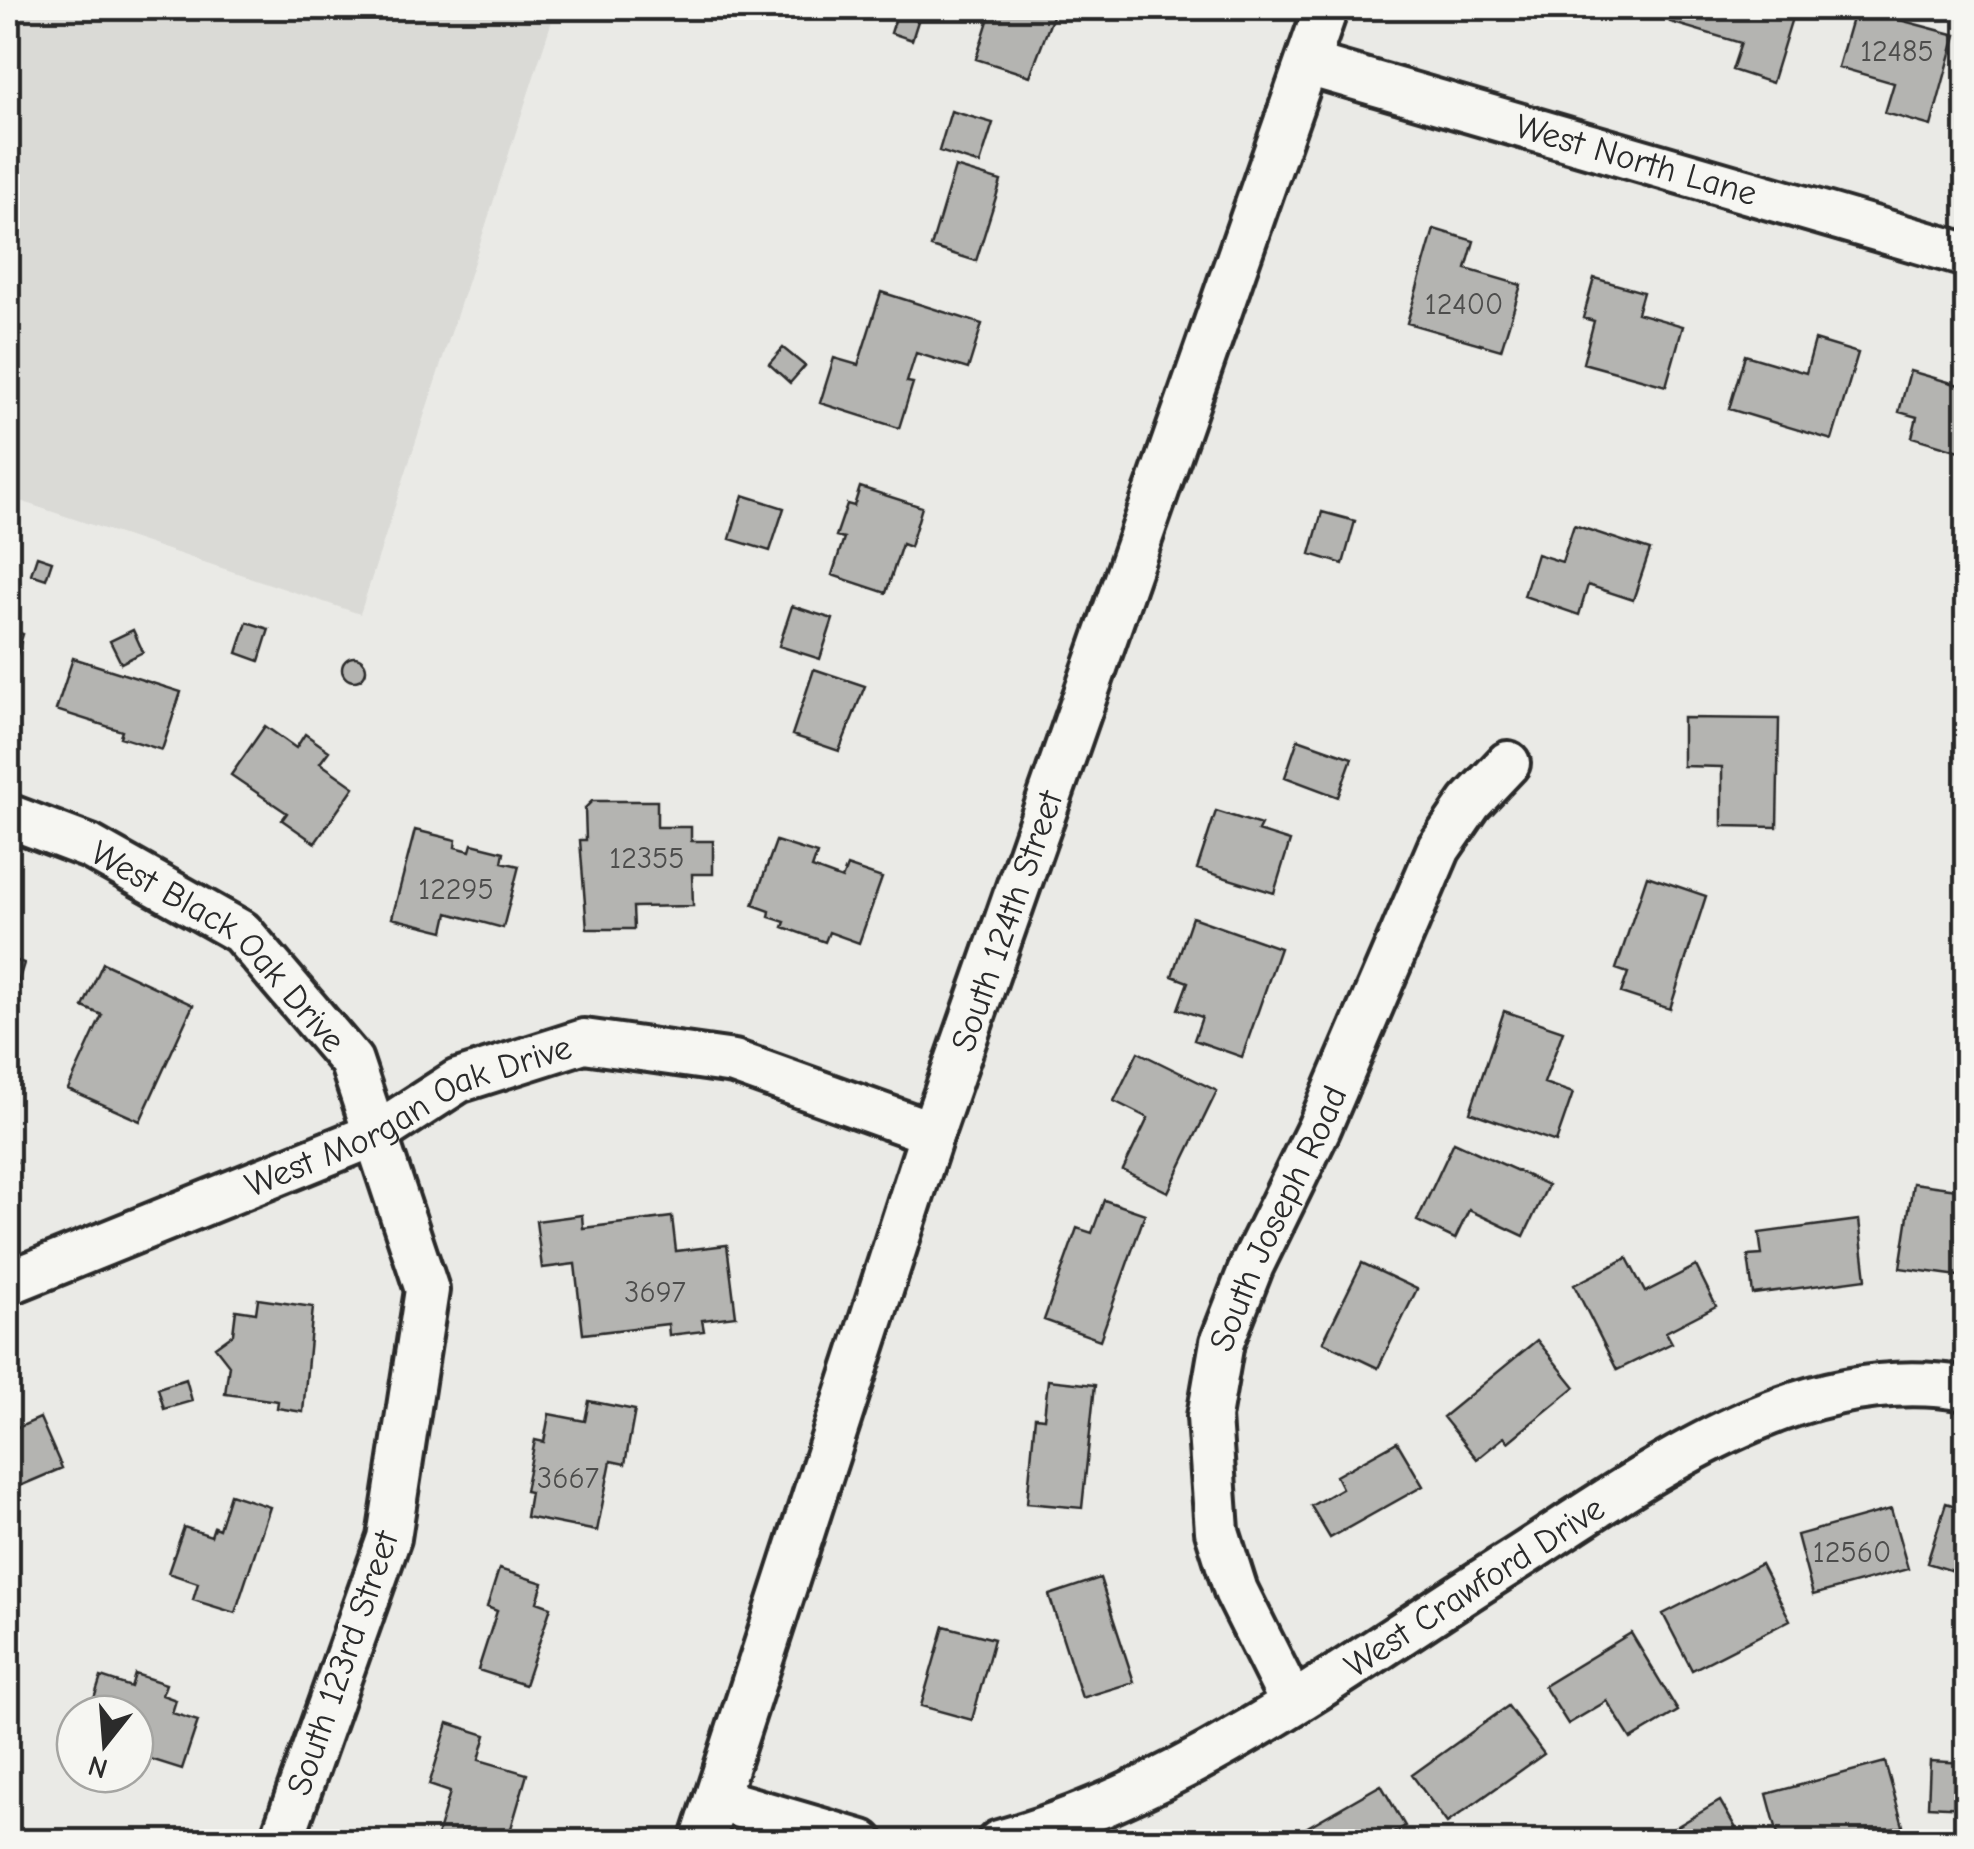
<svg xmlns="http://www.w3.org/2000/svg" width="1974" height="1849" viewBox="0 0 1974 1849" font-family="'Comic Neue',sans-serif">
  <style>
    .built { fill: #dadad6 }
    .building { fill: #b4b4b1; stroke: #2b2b2b; stroke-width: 2.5 }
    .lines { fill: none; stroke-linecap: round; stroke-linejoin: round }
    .minor-casing { stroke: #2b2b2b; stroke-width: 50 }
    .minor { stroke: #f6f6f2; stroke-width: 42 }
    .labels { text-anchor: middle; stroke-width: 8; stroke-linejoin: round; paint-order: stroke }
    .number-label { font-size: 30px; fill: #4d4d4c }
    .street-label { font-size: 35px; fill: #2b2b2b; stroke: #f6f6f2 }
  </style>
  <rect width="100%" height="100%" fill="#eaeae6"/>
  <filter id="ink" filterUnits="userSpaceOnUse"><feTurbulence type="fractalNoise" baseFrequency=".01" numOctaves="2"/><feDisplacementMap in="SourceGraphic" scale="20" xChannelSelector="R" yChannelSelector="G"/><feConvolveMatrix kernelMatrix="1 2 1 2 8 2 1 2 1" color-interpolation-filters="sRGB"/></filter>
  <g filter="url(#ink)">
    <!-- built -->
    <path class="built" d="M 8,8 L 556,8 L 360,614 L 8,497 Z"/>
    <!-- building -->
    <path class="building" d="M 992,8 L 1056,8 L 1030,76 L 976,59 Z
      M 1522,8 L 1561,8 L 1557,19 Z
      M 1674,8 L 1795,8 L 1772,83 L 1732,70 L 1741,43 L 1670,22 Z
      M 1855,8 L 1956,35 L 1931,126 L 1885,113 L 1894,83 L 1838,67 Z
      M 897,14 L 918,21 L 912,40 L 891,33 Z
      M 951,111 L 993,123 L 980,164 L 939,151 Z
      M 955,167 L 1001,181 L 976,261 L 931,247 Z
      M 1434,229 L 1474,241 L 1466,269 L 1521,285 L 1501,350 L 1407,323 Z
      M 1594,278 L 1643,292 L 1637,313 L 1683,326 L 1666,386 L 1583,363 L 1594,321 L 1583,318 Z
      M 881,292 L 982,324 L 968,369 L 916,353 L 907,382 L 913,383 L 899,428 L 820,403 L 834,358 L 858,365 Z
      M 1815,340 L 1858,353 L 1832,440 L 1729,409 L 1745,355 L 1806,373 Z
      M 783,348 L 805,366 L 790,383 L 769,364 Z
      M 1910,371 L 1966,387 L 1966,453 L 1912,437 L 1917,417 L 1899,412 Z
      M 860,487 L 922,507 L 910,547 L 902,544 L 886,593 L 832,575 L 844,538 L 836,536 L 847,504 L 854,506 Z
      M 743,495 L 784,508 L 770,551 L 730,539 Z
      M 1322,512 L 1355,521 L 1343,564 L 1310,554 Z
      M 1574,525 L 1650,550 L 1633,600 L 1588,585 L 1579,615 L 1524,596 L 1537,554 L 1562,562 Z
      M 37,556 L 52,561 L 46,579 L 31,574 Z
      M 792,606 L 833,619 L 820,659 L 779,646 Z
      M 247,622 L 269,629 L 259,661 L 237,653 Z
      M 8,629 L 23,634 L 9,682 L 8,681 Z
      M 133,630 L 143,652 L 121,663 L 110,641 Z
      M342 669a12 12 0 1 1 24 0a12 12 0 1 1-24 0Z
      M 73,658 L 181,692 L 162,750 L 120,737 L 122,731 L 56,710 Z
      M 814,669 L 865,686 L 839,751 L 792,735 Z
      M 1683,718 L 1779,719 L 1777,827 L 1722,826 L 1722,767 L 1683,766 Z
      M 265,726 L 296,748 L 305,734 L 329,751 L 320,763 L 354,787 L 315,843 L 282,820 L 287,813 L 231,775 Z
      M 1298,739 L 1352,758 L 1338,797 L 1285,777 Z
      M 592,801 L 657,801 L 657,827 L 691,827 L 691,841 L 713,841 L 713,874 L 692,874 L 693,906 L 633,907 L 634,929 L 587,929 L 580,840 L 586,840 L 585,808 Z
      M 1216,811 L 1261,825 L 1258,831 L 1290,841 L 1274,893 L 1197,869 Z
      M 415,830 L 456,840 L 455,847 L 470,851 L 472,844 L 504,852 L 502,862 L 519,866 L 503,928 L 448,913 L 444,931 L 392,918 Z
      M 776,841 L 817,854 L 812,868 L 842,879 L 847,866 L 882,878 L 859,943 L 829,932 L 825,942 L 783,927 L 785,922 L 769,917 L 770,911 L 753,905 Z
      M 1647,876 L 1706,896 L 1670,1009 L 1621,993 L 1628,973 L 1616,969 Z
      M 1192,917 L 1280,948 L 1242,1057 L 1194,1040 L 1202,1017 L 1178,1009 L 1188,982 L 1172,976 Z
      M 8,958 L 24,963 L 10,1009 L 8,1008 Z
      M 103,963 L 193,1005 L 140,1121 L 68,1089 L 102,1015 L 83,1007 Z
      M 1504,1011 L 1563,1031 L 1544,1083 L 1573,1093 L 1556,1142 L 1470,1112 Z
      M 1138,1052 L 1217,1091 L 1168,1192 L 1123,1170 L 1148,1118 L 1114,1101 Z
      M 8,1139 L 16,1162 L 8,1165 Z
      M 1454,1142 L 1548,1185 L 1524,1236 L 1469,1210 L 1455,1239 L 1417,1221 Z
      M 1913,1183 L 1964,1190 L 1958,1228 L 1966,1229 L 1966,1277 L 1900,1268 Z
      M 1104,1200 L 1145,1214 L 1100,1340 L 1044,1320 L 1077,1228 L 1092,1233 Z
      M 582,1215 L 583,1228 L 672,1217 L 676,1251 L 727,1245 L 736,1316 L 702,1320 L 704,1331 L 669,1335 L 668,1324 L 583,1334 L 575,1264 L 542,1268 L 536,1221 Z
      M 1859,1220 L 1866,1279 L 1753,1294 L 1748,1256 L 1762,1255 L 1759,1233 Z
      M 1627,1258 L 1645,1292 L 1696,1266 L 1716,1306 L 1666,1332 L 1672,1343 L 1617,1370 L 1574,1285 Z
      M 1362,1263 L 1417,1289 L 1378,1368 L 1323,1342 Z
      M 258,1299 L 313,1307 L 303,1412 L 277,1408 L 278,1401 L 225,1394 L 229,1365 L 215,1347 L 233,1334 L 236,1310 L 256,1313 Z
      M 1537,1340 L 1575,1387 L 1508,1442 L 1504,1437 L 1477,1459 L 1443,1417 Z
      M 186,1379 L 192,1401 L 164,1409 L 158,1388 Z
      M 1048,1380 L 1095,1385 L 1082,1508 L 1027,1503 L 1035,1417 L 1044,1418 Z
      M 589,1401 L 635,1410 L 625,1464 L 611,1461 L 597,1531 L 526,1517 L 530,1492 L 525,1491 L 535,1440 L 544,1442 L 549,1414 L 585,1421 Z
      M 40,1418 L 62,1468 L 8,1491 L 8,1432 Z
      M 1397,1442 L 1423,1486 L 1330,1538 L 1311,1506 L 1342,1488 L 1336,1476 Z
      M 230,1494 L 270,1507 L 235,1613 L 193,1600 L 198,1583 L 168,1573 L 184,1527 L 211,1536 L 214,1527 L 219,1529 Z
      M 1946,1503 L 1966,1509 L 1966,1575 L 1927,1563 Z
      M 1891,1509 L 1908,1569 L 1813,1595 L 1797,1535 Z
      M 1761,1564 L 1790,1620 L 1692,1670 L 1663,1614 Z
      M 499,1569 L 543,1583 L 537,1602 L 551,1607 L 525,1685 L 478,1670 L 497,1611 L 487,1607 Z
      M 1100,1578 L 1134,1682 L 1082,1698 L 1049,1595 Z
      M 944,1626 L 994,1639 L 972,1720 L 921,1706 Z
      M 1631,1633 L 1678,1711 L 1631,1739 L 1607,1701 L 1568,1724 L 1544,1686 Z
      M 135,1674 L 166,1684 L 162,1695 L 176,1700 L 172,1713 L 198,1721 L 182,1769 L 144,1757 L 145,1752 L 135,1749 L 135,1714 L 89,1714 L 101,1677 L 131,1687 Z
      M 1508,1706 L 1544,1754 L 1447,1823 L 1412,1775 Z
      M 448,1723 L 486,1735 L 479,1760 L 527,1774 L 507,1842 L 436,1839 L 450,1792 L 429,1785 Z
      M 1930,1761 L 1966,1763 L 1966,1808 L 1928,1806 Z
      M 1885,1762 L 1903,1826 L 1846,1842 L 1780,1842 L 1767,1794 Z
      M 1381,1785 L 1405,1826 L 1378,1842 L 1283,1841 Z
      M 1720,1801 L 1744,1842 L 1651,1842 Z"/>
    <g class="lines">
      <defs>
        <g id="minor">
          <path id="s1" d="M 1308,64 L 1966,255"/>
          <path id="s2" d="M 8,816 L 90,847 L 241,932 L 351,1061 L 427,1290 L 389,1538 L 281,1842"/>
          <path id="s3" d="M 8,1283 L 376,1134 L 458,1081 L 584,1041 L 734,1062 L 932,1133"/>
          <path id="s4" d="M 1291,1701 L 1236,1591 L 1217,1531 L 1209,1417 L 1222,1342 L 1252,1265 L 1319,1128 L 1439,848 L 1470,803 L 1508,763"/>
          <path d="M 716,1799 L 862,1842"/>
          <path id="s5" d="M 702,1842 L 932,1133 L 1326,8"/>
          <path id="s6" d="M 999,1842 C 1186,1791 1348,1665 1510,1563 C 1645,1477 1797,1359 1966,1389"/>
        </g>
      </defs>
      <!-- minor casing -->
      <use href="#minor" class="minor-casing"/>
      <!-- minor -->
      <use href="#minor" class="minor"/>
    </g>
  </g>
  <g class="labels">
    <!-- number labels -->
    <g class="number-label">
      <text x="1897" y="61">12485</text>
      <text x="1464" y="314">12400</text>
      <text x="647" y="868">12355</text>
      <text x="456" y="899">12295</text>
      <text x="655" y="1302">3697</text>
      <text x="568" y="1488">3667</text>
      <text x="1852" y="1562">12560</text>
    </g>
    <!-- street labels -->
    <g class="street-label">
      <text dy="12" stroke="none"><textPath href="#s1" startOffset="342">West North Lane</textPath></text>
      <text dy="12" stroke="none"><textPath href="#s5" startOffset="970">South 124th Street</textPath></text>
      <text dy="12" stroke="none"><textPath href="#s2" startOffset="252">West Black Oak Drive</textPath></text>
      <text dy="12" stroke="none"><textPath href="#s3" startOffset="435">West Morgan Oak Drive</textPath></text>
      <text dy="12" stroke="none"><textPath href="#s4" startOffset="512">South Joseph Road</textPath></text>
      <text dy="12" stroke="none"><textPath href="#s6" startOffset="542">West Crawford Drive</textPath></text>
      <text transform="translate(342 1663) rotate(-71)" y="12">South 123rd Street</text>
    </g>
  </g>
  <!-- margin -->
  <rect width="1974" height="1849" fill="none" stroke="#f6f6f2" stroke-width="40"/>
  <rect x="20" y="20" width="1934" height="1809" fill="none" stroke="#2b2b2b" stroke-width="4" filter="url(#ink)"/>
  <!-- north arrow -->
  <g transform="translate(105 1744) rotate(197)"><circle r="48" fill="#f6f6f2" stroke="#a5a5a2" stroke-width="2.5"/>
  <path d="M0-8L18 38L0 25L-18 38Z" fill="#2b2b2b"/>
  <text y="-15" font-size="28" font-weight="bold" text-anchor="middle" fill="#2b2b2b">N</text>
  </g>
</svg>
